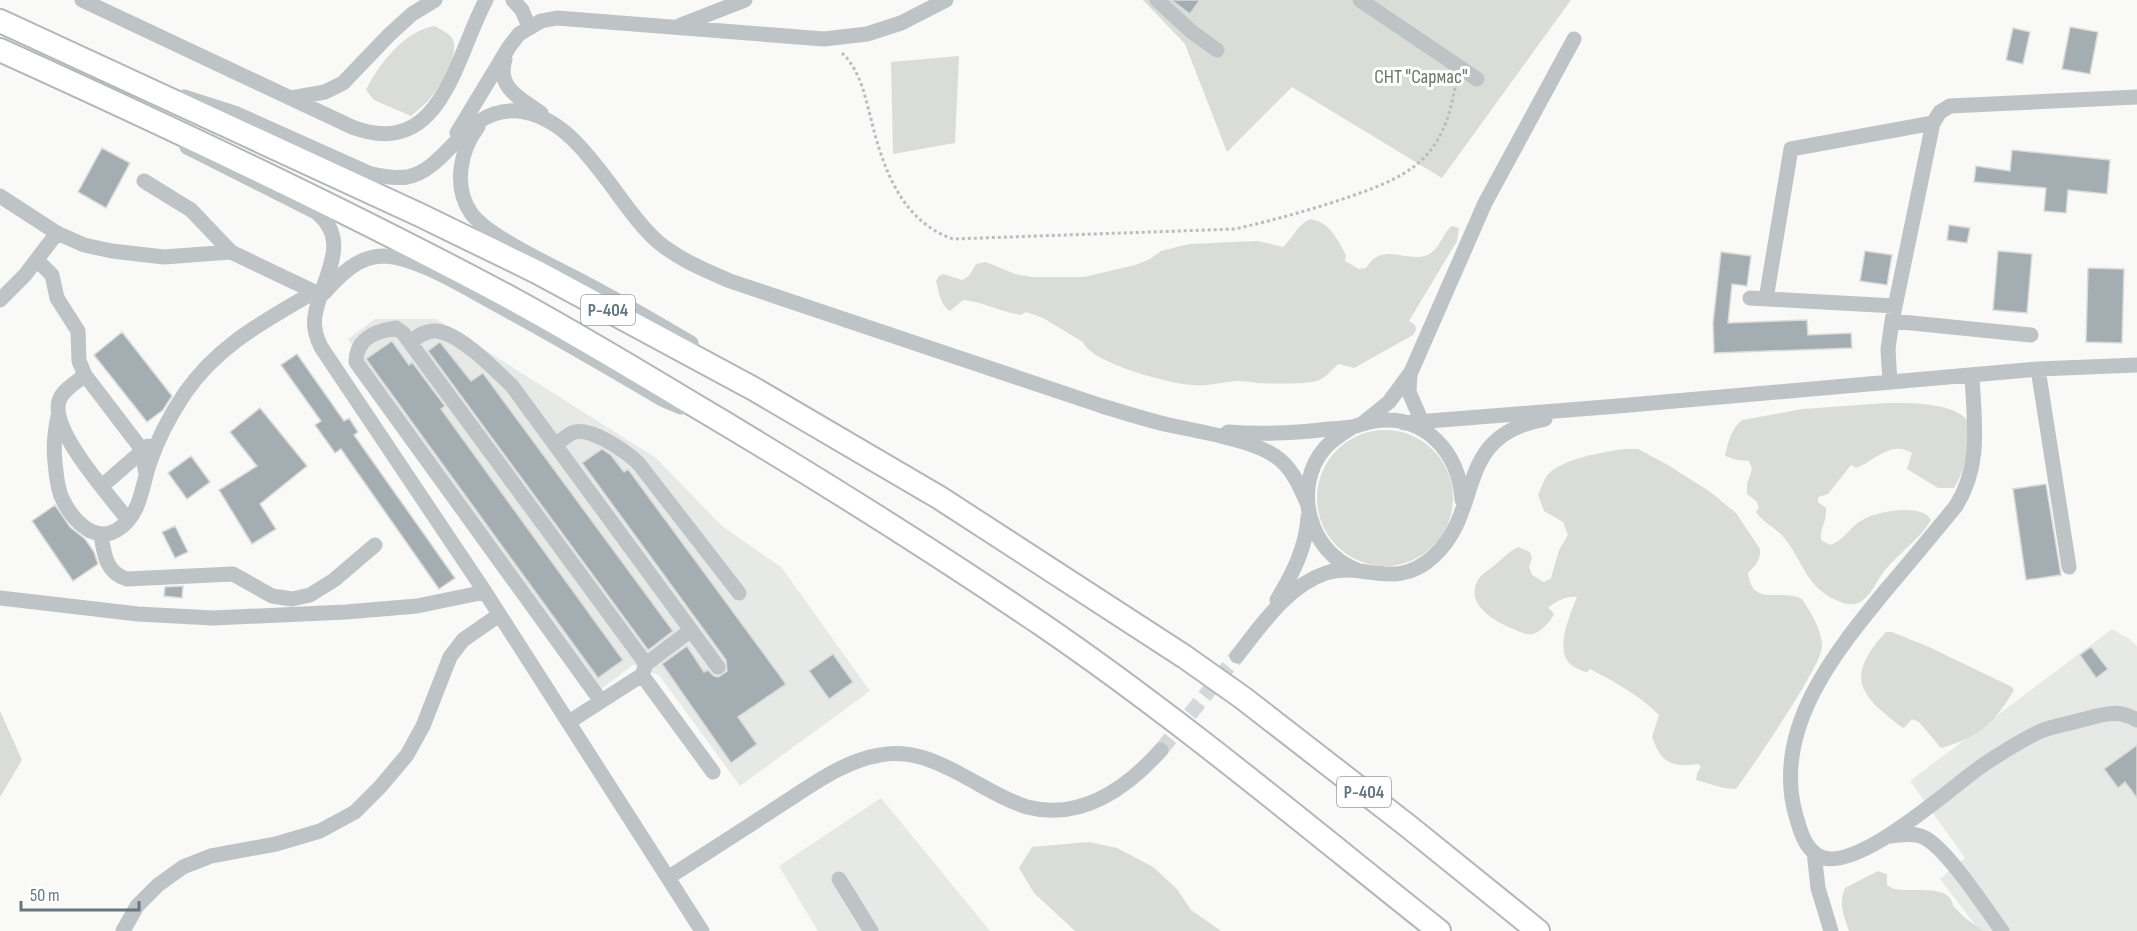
<svg xmlns="http://www.w3.org/2000/svg" width="2137" height="931" viewBox="0 0 2137 931" font-family="'Sofia Sans Condensed',sans-serif">
  <style>
    .built { fill: #e7e9e7 }
    .green { fill: #daddd7 }
    .building { fill: #a4aeb2; stroke: #dbdbd9; stroke-width: 1.5 }
    .lines { fill: none; stroke-linecap: round; stroke-linejoin: round }
    .minor-tunnel { stroke: #d4d8d9; stroke-width: 15; stroke-dasharray: 15 8; stroke-linecap: butt }
    .highway-casing { stroke: #b2b7ba; stroke-width: 26 }
    .path { stroke: #b9bdbf; stroke-width: 3; stroke-dasharray: 3 3; stroke-linecap: butt }
    .minor { stroke: #bec3c6; stroke-width: 15 }
    .highway { stroke: #fff; stroke-width: 22 }
    .labels { text-anchor: middle; stroke-width: 6; stroke-linejoin: round; paint-order: stroke }
    .shield { fill: #fff; stroke: #94a0a5; stroke-width: 1.5 }
    .shield-label { font-size: 18px; font-weight: bold; fill: #66777f }
    .park-label { font-size: 20px; fill: #6a7865; stroke: #fff }
  </style>
  <rect width="100%" height="100%" fill="#f9f9f7"/>
  <!-- built -->
  <path class="built" d="M 375,319 L 436,319 L 656,458 L 722,526 L 782,568 L 870,691 L 740,786 L 659,675 L 633,665 L 601,689 L 348,339 Z
    M 2112,629 L 2128,638 L 2137,646 L 2137,931 L 1980,931 L 1940,879 L 1965,858 L 1910,781 Z
    M 881,798 L 990,931 L 818,931 L 779,866 Z"/>
  <!-- green -->
  <path class="green" d="M 1143,0 L 1571,0 L 1442,178 L 1292,87 L 1227,152 L 1185,44 Z
    M 435,26 C 441,30 450,33 453,40 C 459,54 441,86 432,96 C 426,104 418,110 411,116 L 374,100 L 366,90 C 378,65 405,30 435,26 Z
    M 959,56 L 955,143 L 893,154 L 891,62 Z
    M 1310,219 C 1330,222 1337,239 1346,255 L 1345,261 L 1359,269 L 1366,268 C 1384,238 1412,268 1432,252 C 1441,246 1443,232 1452,226 L 1459,228 L 1457,241 L 1409,321 L 1415,325 L 1416,330 L 1413,335 L 1354,368 L 1339,364 C 1331,369 1327,378 1317,381 C 1306,384 1270,384 1257,383 C 1251,382 1245,381 1239,381 C 1223,381 1208,387 1193,385 C 1170,384 1091,363 1083,342 L 1043,318 L 1026,312 L 1021,315 C 1001,312 984,302 963,300 L 950,311 C 940,305 939,291 936,281 L 939,276 L 943,274 L 962,280 L 969,276 L 976,264 L 986,262 L 1015,274 L 1032,277 L 1084,277 L 1135,265 L 1150,259 L 1161,251 L 1189,244 L 1258,241 L 1283,247 C 1293,238 1297,225 1310,219 Z
    M 1886,403 C 1906,403 1967,401 1971,429 C 1971,435 1969,442 1968,448 C 1965,463 1962,475 1954,488 L 1938,488 L 1907,469 L 1912,453 C 1891,440 1875,461 1856,468 L 1851,465 L 1828,494 L 1818,497 L 1818,502 L 1826,508 C 1827,522 1820,527 1821,540 L 1830,545 C 1845,540 1850,526 1864,519 C 1878,511 1923,503 1931,520 C 1919,540 1900,552 1885,570 C 1877,580 1871,596 1860,602 C 1853,606 1845,604 1838,601 C 1807,588 1804,564 1786,540 C 1777,528 1764,524 1756,512 L 1759,507 L 1756,501 L 1747,494 L 1747,484 L 1752,469 L 1749,461 L 1737,460 L 1725,456 C 1728,442 1731,429 1742,420 L 1803,409 Z
    M1317 498a68 68 0 1 1 136 0a68 68 0 1 1-136 0Z
    M 1625,449 L 1638,449 L 1666,464 L 1709,491 L 1736,513 L 1760,549 C 1761,560 1755,566 1748,573 C 1753,609 1781,587 1802,599 C 1811,613 1822,630 1822,646 C 1823,664 1751,769 1736,789 L 1724,788 L 1696,780 L 1697,774 L 1701,766 L 1698,764 C 1671,768 1661,762 1652,737 L 1659,715 C 1639,695 1615,682 1590,669 L 1587,672 C 1579,670 1568,666 1565,656 C 1559,641 1571,611 1577,597 C 1567,596 1556,601 1548,608 L 1552,611 L 1554,615 C 1549,622 1541,632 1533,634 C 1526,636 1517,630 1511,628 C 1495,621 1468,606 1476,584 C 1479,575 1489,570 1496,564 C 1503,558 1510,551 1518,547 L 1530,552 L 1532,558 L 1529,567 L 1532,575 L 1544,582 L 1551,578 L 1559,550 L 1568,535 L 1563,522 L 1544,511 L 1538,495 C 1541,489 1543,482 1546,477 C 1558,459 1604,452 1625,449 Z
    M 1886,632 L 1892,632 L 1929,647 L 2012,687 L 2014,690 C 1994,724 1979,737 1941,748 L 1919,722 L 1912,719 L 1904,728 L 1900,726 C 1887,715 1869,703 1863,687 C 1855,669 1874,644 1886,632 Z
    M 0,711 L 22,760 L 0,797 Z
    M 1089,842 L 1117,848 L 1153,867 L 1177,889 L 1191,910 L 1221,931 L 1075,931 L 1034,893 L 1019,868 L 1032,847 Z
    M 1878,871 L 1887,874 L 1887,885 C 1890,887 1893,889 1896,889 C 1910,893 1951,883 1953,906 L 1964,917 L 1983,931 L 1849,931 C 1844,916 1838,904 1845,888 Z"/>
  <!-- building -->
  <path class="building" d="M 1171,0 L 1200,0 L 1190,14 Z
    M 2070,27 L 2098,32 L 2090,74 L 2062,69 Z
    M 2013,28 L 2030,32 L 2023,64 L 2006,60 Z
    M 102,148 L 130,163 L 106,208 L 78,192 Z
    M 2012,150 L 2110,160 L 2107,194 L 2068,190 L 2066,213 L 2044,211 L 2046,188 L 1974,182 L 1976,166 L 2010,171 Z
    M 1949,225 L 1970,228 L 1967,243 L 1947,240 Z
    M 1865,251 L 1892,255 L 1887,285 L 1860,281 Z
    M 1998,251 L 2032,254 L 2027,313 L 1993,310 Z
    M 1721,252 L 1751,256 L 1747,286 L 1732,284 L 1728,323 L 1807,320 L 1808,335 L 1851,333 L 1852,348 L 1714,353 L 1713,323 Z
    M 2088,268 L 2124,269 L 2122,343 L 2086,342 Z
    M 122,332 L 172,396 L 163,410 L 147,422 L 94,355 Z
    M 392,341 L 409,365 L 412,362 L 445,406 L 441,409 L 623,660 L 598,678 L 366,359 Z
    M 440,342 L 471,381 L 483,373 L 673,631 L 651,648 L 648,650 L 428,351 Z
    M 297,354 L 344,421 L 349,418 L 358,432 L 354,435 L 455,578 L 439,589 L 341,449 L 335,453 L 315,425 L 321,421 L 281,365 Z
    M 260,408 L 307,466 L 260,504 L 276,529 L 252,544 L 219,490 L 257,466 L 230,432 Z
    M 602,449 L 611,455 L 624,472 L 628,469 L 786,684 L 738,717 L 757,744 L 731,763 L 662,664 L 687,646 L 704,672 L 708,670 L 714,676 L 718,677 L 727,671 L 726,660 L 582,463 Z
    M 191,456 L 210,482 L 187,499 L 168,473 Z
    M 2046,484 L 2061,575 L 2026,580 L 2013,489 Z
    M 55,505 L 70,527 L 85,539 L 94,552 L 98,564 L 73,581 L 32,521 Z
    M 175,526 L 188,552 L 175,558 L 162,532 Z
    M 183,586 L 182,598 L 164,596 L 165,587 Z
    M 2091,647 L 2108,669 L 2096,678 L 2080,655 Z
    M 833,654 L 853,682 L 829,699 L 809,671 Z
    M 2137,745 L 2137,798 L 2125,782 L 2118,788 L 2104,769 Z"/>
  <g class="lines">
    <!-- minor-tunnel -->
    <path class="minor-tunnel" d="M 1161,750 L 1237,656"/>
    <defs>
      <path id="highway" d="M 0,21 L 420,215 L 537,272 L 754,389 L 940,498 L 1185,657 L 1243,698 L 1408,826 L 1538,931
        M 0,50 C 170,127 340,207 505,295 C 570,330 633,368 696,406 C 814,476 929,548 1041,624 C 1180,719 1308,827 1439,931"/>
    </defs>
    <!-- highway casing -->
    <use href="#highway" class="highway-casing"/>
    <!-- path -->
    <path class="path" d="M 842,53 C 860,70 865,96 871,119 C 883,168 901,221 953,239 L 1235,229 C 1270,221 1303,212 1337,201 C 1408,177 1444,163 1456,81"/>
    <!-- minor -->
    <path class="minor" d="M 82,0 L 352,127 C 442,161 455,57 486,0
      M 513,0 L 522,10 L 529,27
      M 1157,0 L 1192,32 L 1217,50
      M 1360,0 L 1477,79
      M 681,25 L 745,0
      M 505,59 C 496,88 520,98 541,113
      M 184,97 L 237,114 L 371,174 C 383,176 395,179 407,177 C 449,169 464,107 518,111 C 581,117 614,203 658,242 C 680,260 705,270 730,281 L 1102,406 C 1125,413 1147,420 1169,425 C 1197,431 1252,440 1275,456 C 1292,467 1300,487 1308,505
      M 291,98 L 325,92 L 343,83 L 389,35 L 412,14 L 435,0
      M 478,127 C 460,150 453,187 471,213 C 488,237 555,267 583,282 C 620,301 655,322 691,343
      M 457,133 L 509,47 L 519,34 L 541,21 L 557,18 L 824,39 L 867,34 L 901,23 L 946,0
      M 187,147 L 316,212 C 354,242 320,280 315,316 C 313,327 316,337 321,347 L 485,592 L 702,931
      M 144,181 L 191,210 L 231,252
      M 0,196 L 57,233 L 84,245 L 112,251 L 164,257 L 231,252 L 319,294
      M 37,260 L 52,275 L 57,298 L 78,331 L 79,361 L 85,375
      M 324,293 C 339,276 358,256 383,256 C 416,257 463,286 492,302 C 549,333 606,366 662,399 L 681,407
      M 1750,298 L 1895,306
      M 1766,299 L 1791,149 L 1933,123
      M 0,300 L 25,275 L 57,233
      M 1892,321 L 1933,123 L 1940,112 L 1950,106 L 2137,97
      M 410,342 C 417,337 426,330 436,331 C 460,333 495,370 512,386 L 718,667
      M 2038,369 L 2069,567
      M 1410,375 L 1409,392 L 1425,429
      M 1972,375 C 1974,423 1982,464 1956,506 C 1933,534 1910,562 1886,590 C 1835,652 1771,730 1796,816 C 1800,830 1804,846 1817,855 C 1853,879 1955,783 1986,763 C 2003,752 2023,739 2041,731 C 2053,726 2068,724 2081,720 C 2102,715 2117,708 2137,720
      M 1890,382 L 1888,349 L 1892,321 L 2031,335
      M 58,416 C 55,431 53,447 55,462 C 56,472 57,488 62,498 C 71,518 93,544 117,530 C 142,514 141,487 150,462 C 158,438 171,414 185,393 C 219,344 265,321 314,292
      M 1363,423 L 1389,402 L 1411,372 L 1485,203 L 1574,39
      M 1404,423 L 1618,406 L 2038,369 L 2137,365
      M 1351,428 C 1341,434 1332,440 1325,448 C 1291,487 1309,553 1357,570
      M 1228,432 C 1262,435 1295,433 1329,429 C 1337,429 1345,428 1352,427 C 1360,425 1367,422 1374,421 C 1425,414 1459,452 1462,500
      M 555,445 C 561,441 569,433 575,432 C 593,428 627,452 639,464 L 739,593
      M 102,486 L 148,446
      M 128,520 C 110,496 50,431 59,401 C 62,390 77,382 85,375 L 143,451 L 145,470
      M 101,535 C 104,554 106,573 127,579 L 233,574 L 272,596 L 292,599 L 310,595 L 334,580 L 375,545
      M 0,598 L 138,614 L 213,618 L 346,612 L 417,606 L 485,592
      M 1277,600 C 1293,573 1306,548 1308,517
      M 1237,656 C 1261,626 1287,586 1326,573 C 1363,561 1396,592 1434,556 C 1485,509 1452,436 1545,419
      M 646,664 L 691,630
      M 642,675 L 713,772
      M 569,722 L 642,675 L 646,664 L 403,333 L 396,328 C 375,331 356,339 356,362 L 601,701
      M 1890,836 C 1900,835 1913,832 1923,837 C 1945,846 1986,909 2002,931
      M 1814,852 L 1818,888 L 1831,931
      M 669,877 C 705,854 741,831 776,808 C 808,788 842,761 880,755 C 910,749 936,761 962,775 C 983,786 1004,800 1027,807 C 1081,821 1127,788 1161,750
      M 839,879 L 871,931
      M 123,931 L 137,906 L 158,885 L 183,867 L 211,856 L 276,844 L 320,831 L 355,812 L 380,787 L 407,755 L 423,726 L 450,657 L 463,640 L 499,615"/>
    <!-- highway -->
    <use href="#highway" class="highway"/>
  </g>
  <g class="labels">
    <!-- shield labels -->
    <g class="shield">
      <rect x="581" y="295" width="54" height="30" rx="4.5"/>
      <rect x="1337" y="777" width="54" height="30" rx="4.5"/>
    </g>
    <g class="shield-label">
      <text x="608" y="316">Р-404</text>
      <text x="1364" y="798">Р-404</text>
    </g>
    <!-- park labels -->
    <g class="park-label">
      <text x="1421" y="83">СНТ "Сармас"</text>
    </g>
  </g>
  <!-- scale -->
  <path d="M21 901v9h118v-9" fill="none" stroke="#66777f" stroke-width="3"/>
  <text x="30" y="901" font-size="18" fill="#66777f" stroke="#ffffff" stroke-width="4.5" paint-order="stroke">50 m</text>
</svg>
